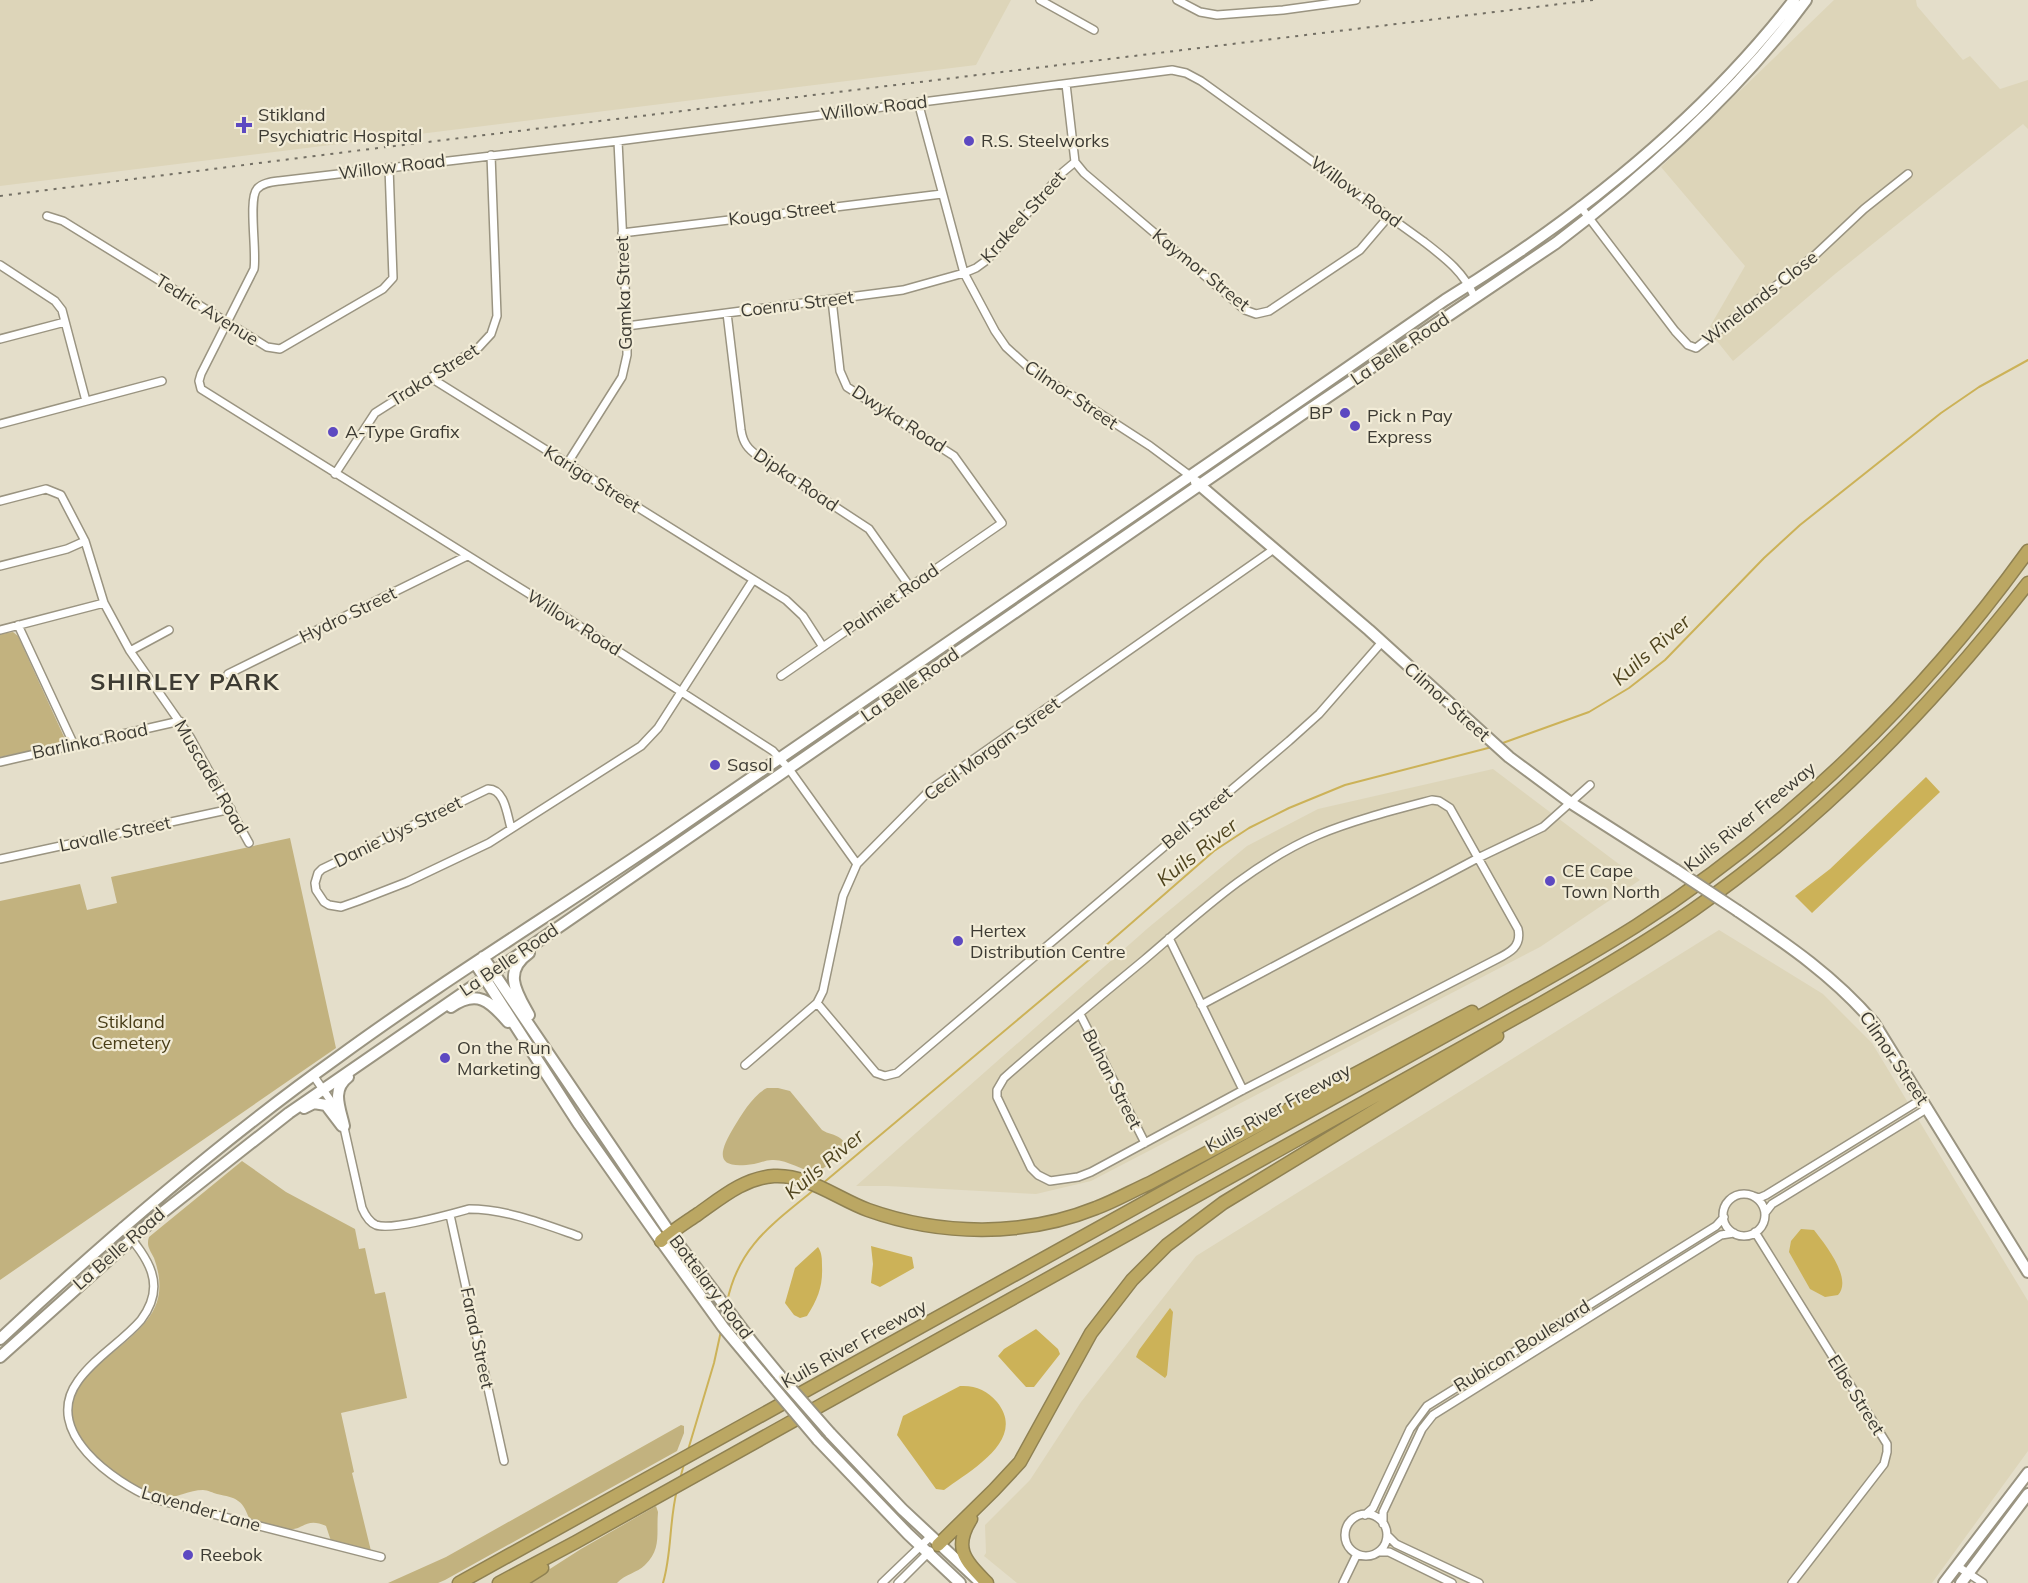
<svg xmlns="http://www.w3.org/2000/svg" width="2028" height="1583" viewBox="0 0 2028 1583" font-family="Mulish,sans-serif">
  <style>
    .built { fill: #ddd5b9 }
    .green { fill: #c2b27f }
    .water { fill: #ccb258 }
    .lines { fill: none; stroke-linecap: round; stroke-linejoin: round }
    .stream { stroke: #ccb258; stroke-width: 2 }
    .street-casing { stroke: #9a9481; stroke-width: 10 }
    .secondary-casing { stroke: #9a9481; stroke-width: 14 }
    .highway-casing { stroke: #8f8152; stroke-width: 15 }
    .street { stroke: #fff; stroke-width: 7 }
    .secondary { stroke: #fff; stroke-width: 10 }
    .highway { stroke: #bba763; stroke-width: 12 }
    .rail { stroke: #736f64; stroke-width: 2; stroke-dasharray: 3 6; stroke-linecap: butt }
    .secondary-bridge-casing { stroke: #9a9481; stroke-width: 14; stroke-linecap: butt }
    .secondary-bridge { stroke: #fff; stroke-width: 10 }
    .poi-dot { fill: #5d49c1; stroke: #f2ecd7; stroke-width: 2 }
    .labels { text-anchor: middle; stroke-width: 4.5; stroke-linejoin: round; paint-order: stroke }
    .street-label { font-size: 18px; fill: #3d3b33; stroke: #f2ecd7 }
    .poi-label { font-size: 18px; fill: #3d3b33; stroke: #f2ecd7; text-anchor: start }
    .park-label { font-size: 18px; fill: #473c16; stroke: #f2ecd7 }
    .water-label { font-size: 20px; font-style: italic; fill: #4f441e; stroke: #f2ecd7 }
    .district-label { font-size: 24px; font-weight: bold; letter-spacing: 1.5px; fill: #3d3b33; stroke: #f2ecd7 }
  </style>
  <rect width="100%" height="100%" fill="#e4deca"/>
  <!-- built -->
  <path class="built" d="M 0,0 L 1011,0 L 976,65 L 0,186 Z
    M 1834,0 L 1916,0 L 1917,6 L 1963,60 L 1970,56 L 2000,89 L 2028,80 L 2028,129 L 2023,124 L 1835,274 L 1733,361 L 1708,330 L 1745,266 L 1661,167 Z
    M 1493,769 L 1640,880 L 1540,947 L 1091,1181 L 1036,1194 L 887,1186 L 856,1186 L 1148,928 L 1247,846 L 1318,809 Z
    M 1719,930 L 1823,994 L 1872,1043 L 2028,1301 L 2028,1451 L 1932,1583 L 1017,1583 L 984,1556 L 986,1553 L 985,1525 L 1030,1480 L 1081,1402 L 1196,1256 Z"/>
  <!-- green -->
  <path class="green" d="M 13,632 L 18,636 L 65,739 L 61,744 L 0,757 L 0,634 Z
    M 290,838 L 336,1048 L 0,1280 L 0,901 L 80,884 L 87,910 L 117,903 L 111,877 Z
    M 767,1088 L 778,1088 L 790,1091 L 822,1130 C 828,1134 835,1134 840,1138 C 856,1149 825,1166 817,1173 C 802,1171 787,1159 772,1160 C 766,1160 760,1163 754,1164 C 716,1170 717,1155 734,1127 C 741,1115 754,1094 767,1088 Z
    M 242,1161 L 286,1192 L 355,1229 L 359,1249 L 365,1248 L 375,1294 L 385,1292 L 407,1398 L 341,1413 L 354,1472 L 352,1473 L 371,1551 L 331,1541 L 326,1526 C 305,1516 303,1532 286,1529 C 273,1527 261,1522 249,1518 C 242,1499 236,1498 217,1494 C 213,1493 208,1490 203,1490 C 187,1490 172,1501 156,1497 C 116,1477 38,1427 87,1375 C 107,1354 143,1334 155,1307 C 162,1292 160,1274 154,1258 C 150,1250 146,1246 149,1237 Z
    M 681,1425 L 684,1426 L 684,1433 L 677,1451 L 445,1580 L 438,1583 L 388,1583 L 446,1557 Z
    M 656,1506 L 658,1512 C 656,1532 662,1549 645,1565 C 637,1573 625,1574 617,1583 L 528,1583 L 581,1549 Z"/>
  <!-- water -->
  <path class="water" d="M 1926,777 L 1940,792 L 1812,913 L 1795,896 L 1830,869 Z
    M 1801,1229 L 1814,1230 C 1825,1244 1853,1279 1838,1295 L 1825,1297 L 1810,1289 L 1789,1252 L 1791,1241 Z
    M 871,1246 L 912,1257 L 914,1268 L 880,1287 L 871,1283 L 873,1264 Z
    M 818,1247 C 822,1253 822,1259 822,1266 C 823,1286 818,1299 807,1316 L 800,1318 L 794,1315 L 785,1303 L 795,1268 Z
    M 1170,1308 L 1173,1312 L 1167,1375 L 1165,1378 L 1136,1357 L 1139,1350 Z
    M 1036,1329 L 1058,1349 L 1060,1354 L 1034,1387 L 1026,1387 L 998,1356 L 1004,1349 Z
    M 960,1386 C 975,1385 987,1390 997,1402 C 1028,1440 969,1471 944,1490 L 936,1489 L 897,1435 L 903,1416 Z"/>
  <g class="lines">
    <!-- stream -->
    <path class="stream" d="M 1500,744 L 1589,712 L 1629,688 L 1665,660 L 1764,558 L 1800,525 L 1941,413 L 1979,387 L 2028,360
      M 822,1184 L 1096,954 L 1214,851 L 1249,828 L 1289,808 L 1345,785 L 1492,747
      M 727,1302 C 739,1245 773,1224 815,1189
      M 688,1450 L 714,1363 L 721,1331
      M 680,1479 L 684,1464
      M 663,1583 C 672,1553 669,1521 677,1490"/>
    <defs>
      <path id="street" d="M 1040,0 L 1094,30
        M 1177,0 L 1200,12 L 1217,15 L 1283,10 L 1356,0
        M 918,102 L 964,273 L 995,331 L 1006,347 L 1028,367 L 1150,446 L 1189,475
        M 1075,162 L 1084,173 L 1245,310 L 1256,314 L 1269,311 L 1360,250 L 1389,216
        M 1580,206 L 1675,331 L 1688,345 L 1696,348 L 1814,256 L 1864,209 L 1908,174
        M 47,216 L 63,221 L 267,347 L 280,349 L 383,289 L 393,278 L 389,167
        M 622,233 L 942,194
        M 0,265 L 55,301 L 62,310 L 86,401
        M 727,313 L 741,430 C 743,443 748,449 758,456 L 869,529 L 910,587
        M 627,326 L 903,290 L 964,273 L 976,268 L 987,260 L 1063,172 L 1075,162 L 1066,84
        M 0,339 L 65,322
        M 431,378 L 786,600 L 803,616 L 823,647
        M 0,424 L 162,381
        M 567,464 L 622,377 L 627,355 L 627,326 L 618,141
        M 335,474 L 375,413 L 479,347 L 491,334 L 497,316 L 491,155
        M 0,501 L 46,489 L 61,495 L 85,541 L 104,603 L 130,651 L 190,737 L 249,843
        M 0,566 L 67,549 L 85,541
        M 18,625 L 74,745
        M 0,630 L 104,603
        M 130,651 L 169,630
        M 228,674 L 467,556
        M 781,676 L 1002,523 L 954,456 L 847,387 L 840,371 L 832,300
        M 0,762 L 180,721
        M 1432,800 L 1439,801 L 1450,808 L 1518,929 C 1522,947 1509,953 1495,960 L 1243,1090 L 1091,1172 L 1078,1177 L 1050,1181 L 1038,1175 L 1031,1168 L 997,1097 L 997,1090 L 1004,1078 C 1049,1038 1097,999 1144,960 C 1198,914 1252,863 1318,835 C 1354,820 1394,810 1432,800 Z
        M 511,828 C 507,815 505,789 488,789 L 322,869 L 318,873 L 315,883 L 316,890 L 324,902 L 329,905 L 341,907 L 358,901 L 407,882 L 489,843 L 641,746 L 658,728 L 753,580
        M 0,859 L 231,809
        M 857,864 L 789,769 L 773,751 L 528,593 L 201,389 L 199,381 L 201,374 L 254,269 C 257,252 248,199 257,189 C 262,183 271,182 279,181 L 618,141 L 1172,70 L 1186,73 L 1201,81 L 1423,241 C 1445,258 1464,272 1475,298
        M 1169,938 L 1243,1090
        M 817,1003 L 876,1073 L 885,1076 L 897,1073 L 1289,741 L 1319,714 L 1382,642
        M 1201,1005 L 1478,858 L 1543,827 L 1590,785
        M 1080,1014 L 1145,1143
        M 745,1065 L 817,1003 L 823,991 L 843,896 L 857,864 L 931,789 L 1274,549
        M 313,1075 L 337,1110
        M 343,1123 L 362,1208 C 365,1215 369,1222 376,1225 C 392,1231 451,1214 469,1209 C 506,1209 544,1224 578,1236
        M1723 1215a21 21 0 1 1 42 0a21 21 0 1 1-42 0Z
        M 1753,1196 L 1759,1198 L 1766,1195 L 1922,1099
        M 1765,1213 L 1772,1204 L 1928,1108
        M 450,1215 L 504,1461
        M 122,1227 C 146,1257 169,1283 141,1320 C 122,1342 95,1357 78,1381 C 41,1432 114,1482 154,1499 L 381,1557
        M 1755,1232 L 1887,1444 L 1887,1452 L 1884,1464 L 1792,1583
        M1345 1535a21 21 0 1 1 42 0a21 21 0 1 1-42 0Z
        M 1365,1515 L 1373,1508 L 1410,1429 L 1427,1406 L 1716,1226 L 1724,1217
        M 1383,1524 L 1383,1512 L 1422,1429 L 1433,1415 L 1721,1235 L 1734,1233
        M 1387,1535 L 1396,1544 L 1479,1583
        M 1378,1552 L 1389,1552 L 1452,1583
        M 1957,1566 L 1983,1583
        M 882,1583 L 930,1537
        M 898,1583 L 930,1551
        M 1343,1583 L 1357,1554"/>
      <path id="secondary" d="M 1196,482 L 1369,630 L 1509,757 L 1571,803 L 1676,870
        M 1738,911 C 1788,945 1835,977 1874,1023 L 2028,1272
        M 529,953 C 502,972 517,993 529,1015
        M 483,957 L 670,1233 L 752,1342 L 780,1376
        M 475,963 L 578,1123 L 661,1241 L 723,1327 L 769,1382
        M 451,1007 C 477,989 490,1001 508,1022
        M 304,1108 L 314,1103 L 326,1105 L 342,1126
        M 344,1126 C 340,1108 331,1090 348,1077
        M 0,1339 C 107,1239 218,1143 337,1058 C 445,979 560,909 671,833 C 929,655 1188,479 1445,300 C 1575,220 1700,121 1794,0
        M 0,1357 L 153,1220 L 289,1113 L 1307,411 L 1556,243 C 1648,173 1738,93 1806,0
        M 830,1433 L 902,1509 L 977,1579
        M 818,1440 L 908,1534 L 960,1583
        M 1944,1583 L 2028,1473
        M 1961,1583 L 2028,1494"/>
      <path id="highway" d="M 661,1241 C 672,1231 685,1223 698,1214 C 721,1198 744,1178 774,1176 C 807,1174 838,1199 868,1210 C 941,1236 1024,1237 1096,1208 C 1115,1201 1132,1191 1150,1183 L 1472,1012
        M 971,1519 C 952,1549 966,1561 987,1583
        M 938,1545 L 994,1490 L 1020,1462 L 1091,1333 L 1132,1280 L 1167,1245 L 1223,1203 L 1497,1036
        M 459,1583 L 1495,1008 C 1542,982 1590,955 1636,926 C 1789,828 1922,698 2028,551
        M 499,1583 L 576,1542 L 1542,1003 C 1593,974 1644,944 1693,910 C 1822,820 1932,707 2028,583
        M 518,1583 L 542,1568"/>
    </defs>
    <!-- street casing -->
    <use href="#street" class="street-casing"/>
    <!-- secondary casing -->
    <use href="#secondary" class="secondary-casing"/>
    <!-- highway casing -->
    <use href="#highway" class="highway-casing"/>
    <!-- street -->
    <use href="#street" class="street"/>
    <!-- secondary -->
    <use href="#secondary" class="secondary"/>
    <!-- highway -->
    <use href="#highway" class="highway"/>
    <!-- rail -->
    <path class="rail" d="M 0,196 L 362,150 L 1593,0"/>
    <defs>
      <path id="secondary-bridge" d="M 1676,870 L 1738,911
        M 780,1376 L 830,1433
        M 769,1382 L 818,1440"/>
    </defs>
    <!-- secondary-bridge casing -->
    <use href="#secondary-bridge" class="secondary-bridge-casing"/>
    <!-- secondary-bridge -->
    <use href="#secondary-bridge" class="secondary-bridge"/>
  </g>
  <!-- markers -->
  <g class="poi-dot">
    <path d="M241 116h6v6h6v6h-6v6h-6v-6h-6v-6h6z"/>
    <circle cx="969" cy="141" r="6"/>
    <circle cx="1345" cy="413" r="6"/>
    <circle cx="1355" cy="426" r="6"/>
    <circle cx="333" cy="432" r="6"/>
    <circle cx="715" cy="765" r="6"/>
    <circle cx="1550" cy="881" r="6"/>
    <circle cx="958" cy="941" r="6"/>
    <circle cx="445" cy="1058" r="6"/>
    <circle cx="188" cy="1555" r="6"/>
  </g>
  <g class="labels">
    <!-- street labels -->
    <g class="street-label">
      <text transform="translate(874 108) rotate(-7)" y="6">Willow Road</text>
      <text transform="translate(392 167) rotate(-7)" y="6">Willow Road</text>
      <text transform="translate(1356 192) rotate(36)" y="6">Willow Road</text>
      <text transform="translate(782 213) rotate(-7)" y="6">Kouga Street</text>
      <text transform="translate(1023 217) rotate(-48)" y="6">Krakeel Street</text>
      <text transform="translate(1201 270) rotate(39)" y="6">Kaymor Street</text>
      <text transform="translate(624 293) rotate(-92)" y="6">Gamka Street</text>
      <text transform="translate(1760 298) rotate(-38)" y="6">Winelands Close</text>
      <text transform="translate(797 304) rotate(-7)" y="6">Coenru Street</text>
      <text transform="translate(207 310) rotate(32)" y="6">Tedric Avenue</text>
      <text transform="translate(1400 349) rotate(-34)" y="6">La Belle Road</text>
      <text transform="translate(434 375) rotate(-32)" y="6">Traka Street</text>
      <text transform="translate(1071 395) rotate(34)" y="6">Cilmor Street</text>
      <text transform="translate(899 419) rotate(33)" y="6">Dwyka Road</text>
      <text transform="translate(592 479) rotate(32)" y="6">Kariga Street</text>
      <text transform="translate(796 480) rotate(34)" y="6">Dipka Road</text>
      <text transform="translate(891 600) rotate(-35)" y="6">Palmiet Road</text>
      <text transform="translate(348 615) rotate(-26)" y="6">Hydro Street</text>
      <text transform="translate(574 623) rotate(32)" y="6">Willow Road</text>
      <text transform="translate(910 685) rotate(-35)" y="6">La Belle Road</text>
      <text transform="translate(1447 702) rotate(42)" y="6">Cilmor Street</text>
      <text transform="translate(90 741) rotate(-12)" y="6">Barlinka Road</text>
      <text transform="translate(992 749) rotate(-36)" y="6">Cecil Morgan Street</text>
      <text transform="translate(211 777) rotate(60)" y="6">Muscadel Road</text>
      <text transform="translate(1750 817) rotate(-39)" y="6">Kuils River Freeway</text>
      <text transform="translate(1197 818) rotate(-40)" y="6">Bell Street</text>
      <text transform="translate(398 832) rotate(-26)" y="6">Danie Uys Street</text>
      <text transform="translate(115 834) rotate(-12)" y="6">Lavalle Street</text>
      <text transform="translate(509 960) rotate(-34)" y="6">La Belle Road</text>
      <text transform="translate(1894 1058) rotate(56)" y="6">Cilmor Street</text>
      <text transform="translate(1112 1079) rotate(63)" y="6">Buhan Street</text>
      <text transform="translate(1278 1108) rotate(-29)" y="6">Kuils River Freeway</text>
      <text transform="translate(119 1249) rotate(-41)" y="6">La Belle Road</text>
      <text transform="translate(711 1287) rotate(53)" y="6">Bottelary Road</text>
      <text transform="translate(477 1338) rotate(78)" y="6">Farad Street</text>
      <text transform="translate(854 1344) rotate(-29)" y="6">Kuils River Freeway</text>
      <text transform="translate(1522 1346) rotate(-32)" y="6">Rubicon Boulevard</text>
      <text transform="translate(1856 1395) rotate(58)" y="6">Elbe Street</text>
      <text transform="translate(201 1509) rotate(16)" y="6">Lavender Lane</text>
    </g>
    <!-- poi labels -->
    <g class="poi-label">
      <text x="258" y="121">Stikland<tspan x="258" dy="21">Psychiatric Hospital</tspan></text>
      <text x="981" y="147">R.S. Steelworks</text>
      <text x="1333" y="419" text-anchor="end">BP</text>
      <text x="1367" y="422">Pick n Pay<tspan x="1367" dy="21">Express</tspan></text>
      <text x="345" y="438">A-Type Grafix</text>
      <text x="727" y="771">Sasol</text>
      <text x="1562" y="877">CE Cape<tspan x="1562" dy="21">Town North</tspan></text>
      <text x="970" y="937">Hertex<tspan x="970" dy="21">Distribution Centre</tspan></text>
      <text x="457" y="1054">On the Run<tspan x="457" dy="21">Marketing</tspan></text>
      <text x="200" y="1561">Reebok</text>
    </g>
    <!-- park labels -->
    <g class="park-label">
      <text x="131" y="1028">Stikland<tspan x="131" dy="21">Cemetery</tspan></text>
    </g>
    <!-- water labels -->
    <g class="water-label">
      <text transform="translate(1651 650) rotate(-41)" y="7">Kuils River</text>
      <text transform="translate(1197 852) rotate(-38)" y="7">Kuils River</text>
      <text transform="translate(824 1164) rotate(-40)" y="7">Kuils River</text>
    </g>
    <!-- district labels -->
    <g class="district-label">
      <text x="185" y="690">SHIRLEY PARK</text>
    </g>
  </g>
</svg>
